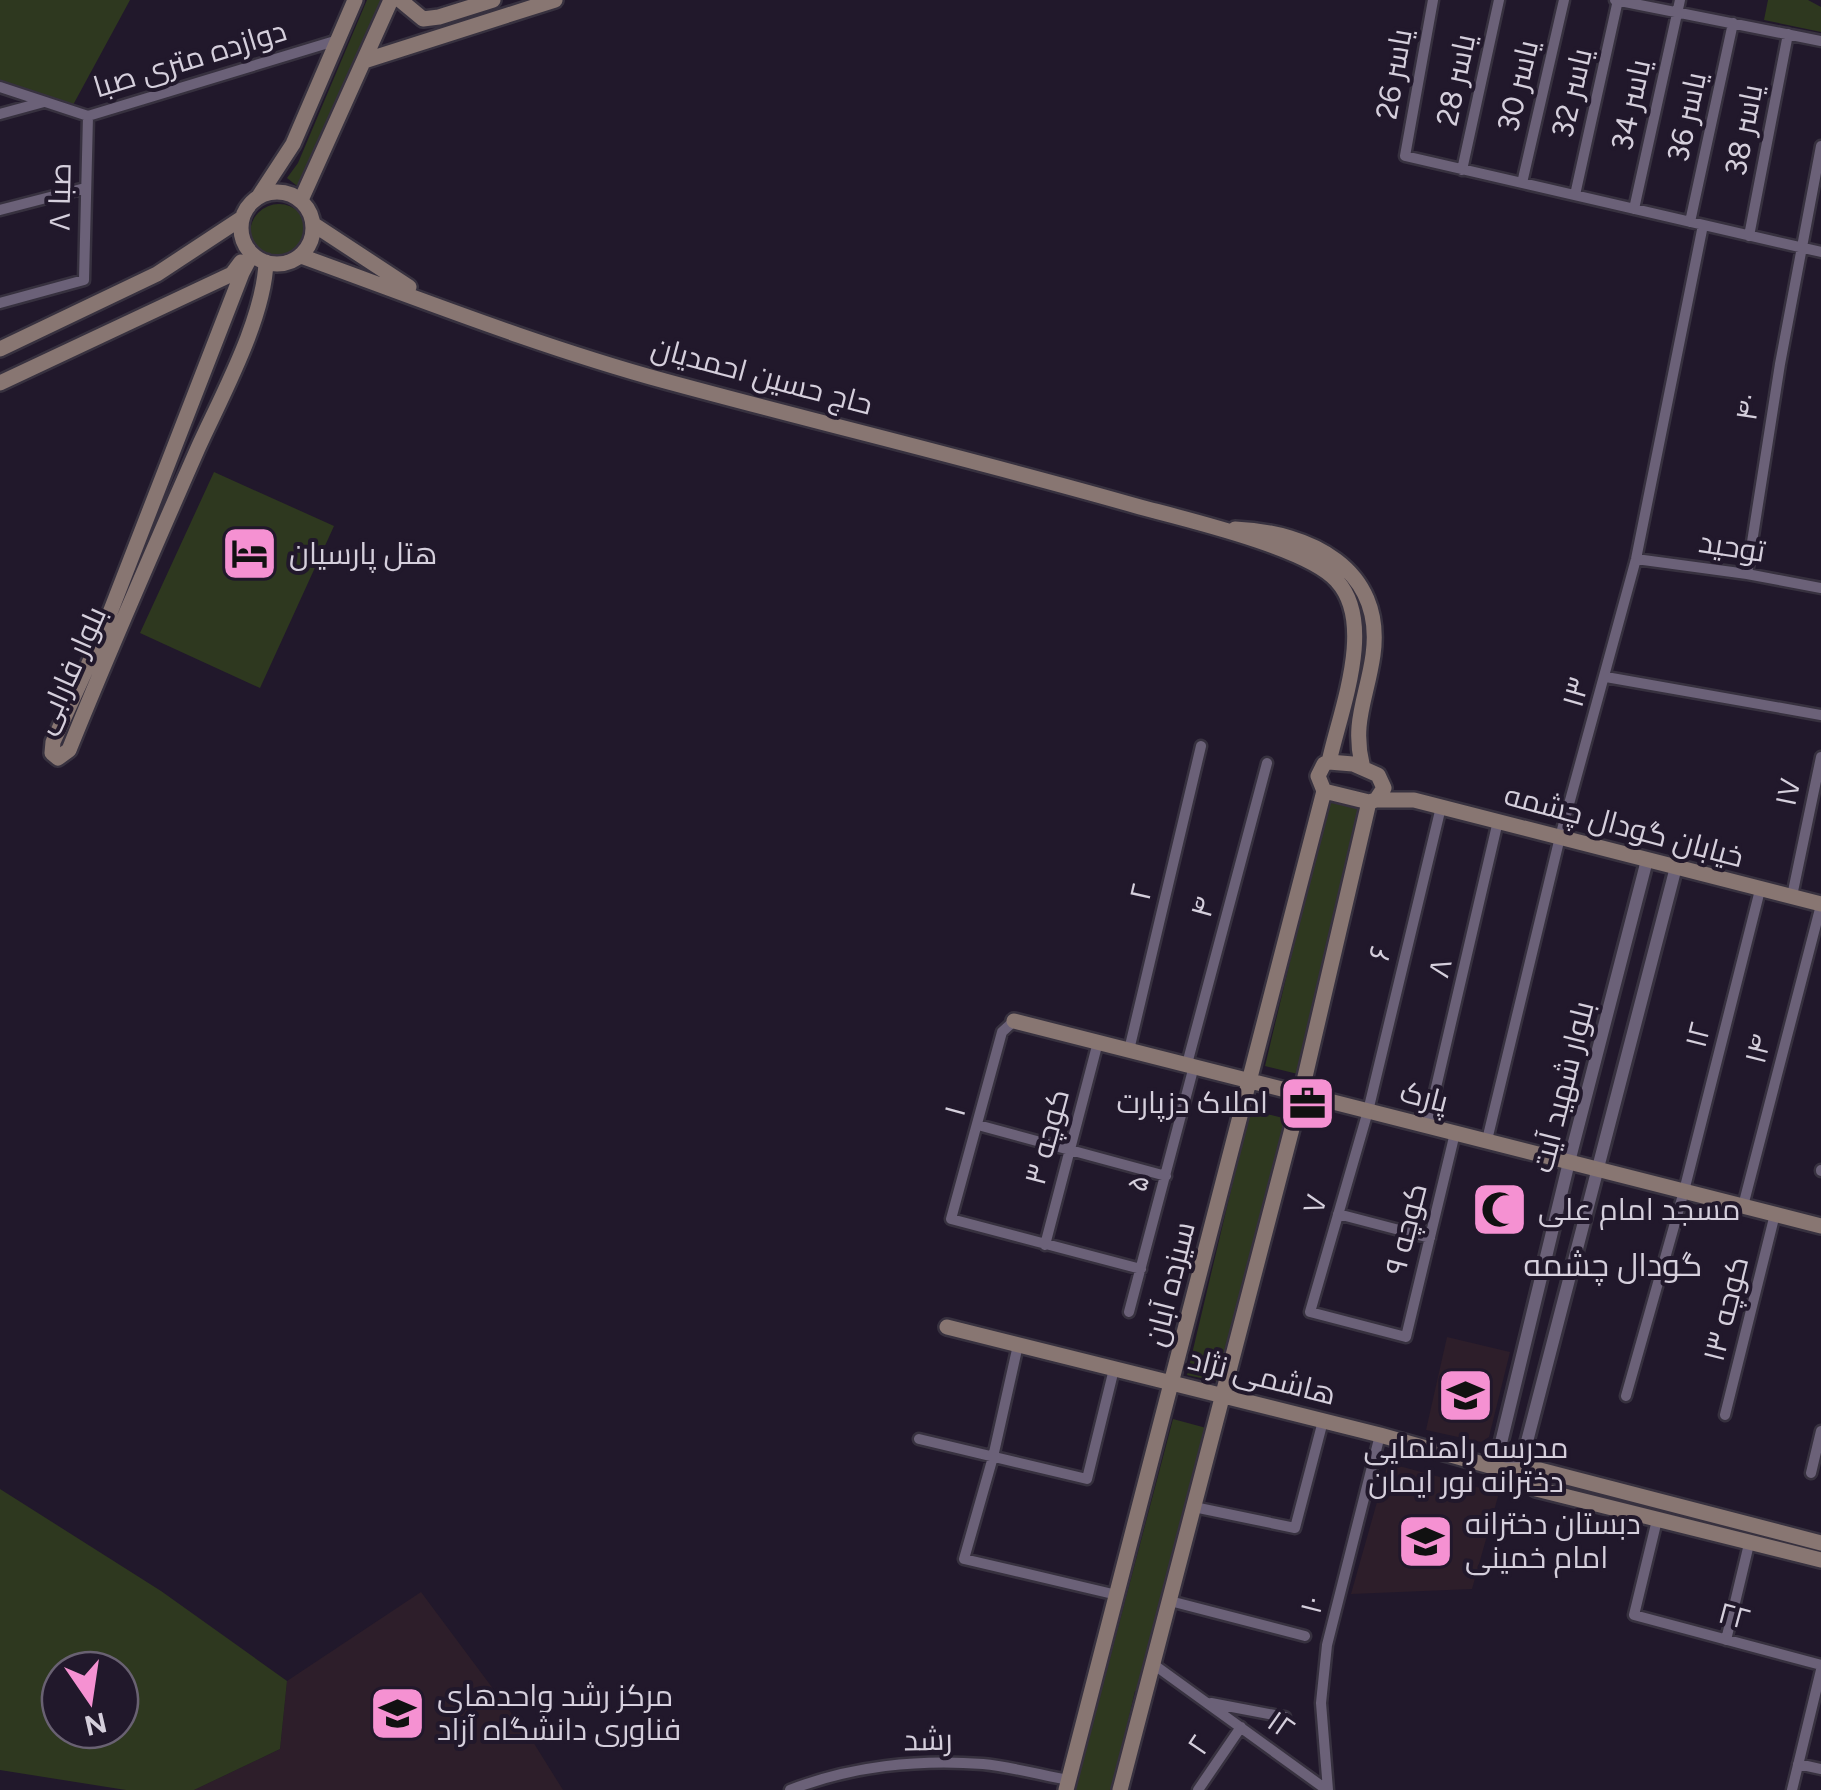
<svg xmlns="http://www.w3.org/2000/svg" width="1821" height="1790" viewBox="0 0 1821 1790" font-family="Figtree,Cairo,sans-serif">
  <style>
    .education { fill: #2d1e2a }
    .green { fill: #2e381f; fill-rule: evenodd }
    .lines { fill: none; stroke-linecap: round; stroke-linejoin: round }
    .minor-casing { stroke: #37313f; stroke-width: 15 }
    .tertiary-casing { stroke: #37313f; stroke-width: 18 }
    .secondary-casing { stroke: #37313f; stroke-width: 20 }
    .minor { stroke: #6b6178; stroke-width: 10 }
    .tertiary { stroke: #6b6178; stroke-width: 12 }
    .secondary { stroke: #887672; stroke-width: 15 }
    .labels { text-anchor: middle; stroke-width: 8; stroke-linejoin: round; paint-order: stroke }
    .street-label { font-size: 30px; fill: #d5cfdc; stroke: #21182b }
    .poi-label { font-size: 30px; fill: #d5cfdc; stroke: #21182b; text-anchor: start }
    .neighbourhood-label { font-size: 32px; fill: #d5cfdc; stroke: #21182b }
  </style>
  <rect width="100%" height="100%" fill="#21182b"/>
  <!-- education -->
  <path class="education" d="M 1447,1337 L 1510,1352 L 1489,1437 L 1481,1442 L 1426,1430 Z
    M 1388,1463 L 1499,1493 L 1472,1589 L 1351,1594 Z
    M 421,1592 L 535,1745 L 563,1790 L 194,1790 L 280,1749 L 287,1681 Z"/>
  <!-- green -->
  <path class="green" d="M 0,0 L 130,0 L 73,105 L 0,81 Z
    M 367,0 L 386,0 L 301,189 L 287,178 L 298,163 Z
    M 1768,0 L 1808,0 L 1821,7 L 1821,32 L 1764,20 Z
    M250 233a29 29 0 1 1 58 0a29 29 0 1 1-58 0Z
    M 214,472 L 334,526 L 260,688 L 140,633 Z
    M 1328,802 L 1365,810 L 1302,1075 L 1265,1066 Z
    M 1250,1110 L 1287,1119 L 1224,1383 L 1187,1375 Z
    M 1173,1419 L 1210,1429 L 1141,1692 L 1135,1691 L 1112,1790 L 1072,1790 L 1100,1676 L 1105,1677 Z
    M 0,1489 L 161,1591 L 287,1681 L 280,1749 L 194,1790 L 126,1790 L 0,1770 ZM 60,1670 L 120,1670 L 120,1730 L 60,1730 Z"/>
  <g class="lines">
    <defs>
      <path id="minor" d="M 1433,0 L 1405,156 L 1821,252
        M 1615,0 L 1821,41
        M 0,87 L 88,116 L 338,40
        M 0,114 L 44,102
        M 1462,170 L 1499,0
        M 1522,183 L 1564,0
        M 1575,195 L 1618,0
        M 1634,209 L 1680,0
        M 0,210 L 85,188
        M 1690,222 L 1733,23
        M 1749,236 L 1788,34
        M 0,303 L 84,280 L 88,116
        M 1636,559 L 1747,574 L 1821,588
        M 1747,574 L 1780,364 L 1821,146
        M 1606,677 L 1821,715
        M 1441,807 L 1368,1111 L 1310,1312 L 1406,1337 L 1455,1133
        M 1792,896 L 1821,757
        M 1014,1021 L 1002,1032 L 951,1219 L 1141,1269
        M 1129,1050 L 1201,746
        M 1187,1064 L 1267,763
        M 978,1125 L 1166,1176
        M 1427,1126 L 1498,821
        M 1487,1140 L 1560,837 L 1636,559 L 1703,225
        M 1821,1171 L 1821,1170
        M 1743,1206 L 1821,905
        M 1338,1214 L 1430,1238
        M 1045,1245 L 1098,1042
        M 1129,1312 L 1194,1066
        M 1018,1345 L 993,1457 L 964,1559 L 1117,1595
        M 1626,1396 L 1684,1191 L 1760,890
        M 1725,1415 L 1775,1214
        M 919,1439 L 1087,1479 L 1114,1369
        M 1811,1473 L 1821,1431
        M 1194,1507 L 1295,1528 L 1323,1421
        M 1657,1520 L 1634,1615 L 1821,1665
        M 1170,1601 L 1305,1636
        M 1726,1640 L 1749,1544
        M 1153,1664 L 1327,1790
        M 1211,1703 L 1285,1717
        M 1798,1764 L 1821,1769
        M 790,1790 C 850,1766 919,1759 983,1764 C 1012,1767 1041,1775 1068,1780
        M 1198,1790 L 1241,1727
        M 1328,1790 L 1321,1703 L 1327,1645 L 1380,1435
        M 1792,1790 L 1821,1670"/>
      <path id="tertiary" d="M 1647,860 L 1569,1162 L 1499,1451 L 1504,1470 L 1523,1457 L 1676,867"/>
      <path id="secondary" d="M 400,0 L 423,19 L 439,17 L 493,0
        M 367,60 L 555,0
        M241 228a36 36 0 1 1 72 0a36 36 0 1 1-72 0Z
        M 259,196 L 293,144 L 355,0
        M 301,200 L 391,0
        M 313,224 L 409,287
        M 252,254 L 242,273 L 99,641 L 53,742 L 52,753 L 58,758 L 69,750 C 110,648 154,548 198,448 C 222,395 264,319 266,262
        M 301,256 C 422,300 541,347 665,381 C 823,424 983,462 1140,507 C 1185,519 1309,548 1337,581 C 1376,624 1340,711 1329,762
        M 0,349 L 157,274 L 242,218
        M 0,383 L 232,274 L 241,262
        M 1235,529 C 1309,532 1385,568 1373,655 C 1367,698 1351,723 1363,768
        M 1329,762 L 1353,764 L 1378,775 L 1384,788 L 1376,800 L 1369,802 L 1324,791 L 1318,776 L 1324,764 Z
        M 1376,800 L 1414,800 L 1821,904
        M 1014,1021 L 1821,1226
        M 947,1327 L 1380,1435 L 1504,1470 L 1536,1489 L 1821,1560
        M 1508,1470 L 1540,1470 L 1821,1543
        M 1066,1790 L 1324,791
        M 1120,1790 L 1301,1094 L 1369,802"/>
    </defs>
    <!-- minor casing -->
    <use href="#minor" class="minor-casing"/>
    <!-- tertiary casing -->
    <use href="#tertiary" class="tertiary-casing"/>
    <!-- secondary casing -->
    <use href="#secondary" class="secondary-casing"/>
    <!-- minor -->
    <use href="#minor" class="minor"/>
    <!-- tertiary -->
    <use href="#tertiary" class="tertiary"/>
    <!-- secondary -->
    <use href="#secondary" class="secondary"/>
  </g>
  <!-- icons -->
  <defs>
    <symbol id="hotel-square" viewBox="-11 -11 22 22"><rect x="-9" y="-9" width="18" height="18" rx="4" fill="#f591d2" stroke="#21182b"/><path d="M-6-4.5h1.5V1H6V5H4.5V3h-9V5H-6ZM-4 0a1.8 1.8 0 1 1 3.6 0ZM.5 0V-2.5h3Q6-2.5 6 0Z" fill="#111"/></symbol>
    <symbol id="office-square" viewBox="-11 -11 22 22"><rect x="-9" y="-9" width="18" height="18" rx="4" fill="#f591d2" stroke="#21182b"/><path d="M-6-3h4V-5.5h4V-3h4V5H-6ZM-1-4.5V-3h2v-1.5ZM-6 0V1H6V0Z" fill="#111"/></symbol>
    <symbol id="mosque-square" viewBox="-11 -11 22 22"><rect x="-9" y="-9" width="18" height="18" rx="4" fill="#f591d2" stroke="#21182b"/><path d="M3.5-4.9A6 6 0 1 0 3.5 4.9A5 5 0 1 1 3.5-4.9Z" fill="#111"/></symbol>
    <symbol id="school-square" viewBox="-11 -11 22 22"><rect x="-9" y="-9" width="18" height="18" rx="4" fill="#f591d2" stroke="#21182b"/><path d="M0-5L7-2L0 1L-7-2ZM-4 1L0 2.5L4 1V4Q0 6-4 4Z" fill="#111"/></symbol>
    <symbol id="university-square" viewBox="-11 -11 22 22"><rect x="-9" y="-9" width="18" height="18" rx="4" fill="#f591d2" stroke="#21182b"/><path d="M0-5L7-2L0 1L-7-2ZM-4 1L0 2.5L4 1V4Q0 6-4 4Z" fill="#111"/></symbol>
  </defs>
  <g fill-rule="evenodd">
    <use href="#hotel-square" x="218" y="522" width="63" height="63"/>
    <use href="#office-square" x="1276" y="1072" width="63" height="63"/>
    <use href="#mosque-square" x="1468" y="1178" width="63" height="63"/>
    <use href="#school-square" x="1434" y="1364" width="63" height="63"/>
    <use href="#school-square" x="1394" y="1510" width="63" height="63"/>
    <use href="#university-square" x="366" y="1682" width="63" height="63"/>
  </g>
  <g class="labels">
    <!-- street labels -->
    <g class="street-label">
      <text transform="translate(190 59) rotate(-17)" y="10">دوازده متری صبا</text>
      <text transform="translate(1394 74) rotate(-80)" y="10">یاسر 26</text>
      <text transform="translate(1456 80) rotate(-78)" y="10">یاسر 28</text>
      <text transform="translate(1518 86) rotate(-77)" y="10">یاسر 30</text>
      <text transform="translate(1572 93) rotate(-77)" y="10">یاسر 32</text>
      <text transform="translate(1631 105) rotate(-78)" y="10">یاسر 34</text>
      <text transform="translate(1687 117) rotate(-78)" y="10">یاسر 36</text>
      <text transform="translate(1744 130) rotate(-79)" y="10">یاسر 38</text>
      <text transform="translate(60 197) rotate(-89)" y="10">صبا ۸</text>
      <text transform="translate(762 376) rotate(15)" y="10">حاج حسین احمدیان</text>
      <text transform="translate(1748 407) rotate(-81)" y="10">۴۰</text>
      <text transform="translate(1732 547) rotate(9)" y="10">توحید</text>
      <text transform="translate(70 670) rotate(-66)" y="10">بلوار فارابی</text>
      <text transform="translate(1576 692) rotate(-74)" y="10">۱۳</text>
      <text transform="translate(1788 792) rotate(-78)" y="10">۱۷</text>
      <text transform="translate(1624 826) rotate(15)" y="10">خیابان گودال چشمه</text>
      <text transform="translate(1141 892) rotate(-77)" y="10">۲</text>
      <text transform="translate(1203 907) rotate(-75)" y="10">۴</text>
      <text transform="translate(1380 953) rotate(-76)" y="10">۶</text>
      <text transform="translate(1440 968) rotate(-76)" y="10">۸</text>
      <text transform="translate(1698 1035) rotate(-76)" y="10">۱۲</text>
      <text transform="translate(1758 1049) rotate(-76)" y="10">۱۴</text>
      <text transform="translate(1563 1087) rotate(-76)" y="10">بلوار شهید آیت</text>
      <text transform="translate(1424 1097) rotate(14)" y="10">پارک</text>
      <text transform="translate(955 1111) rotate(-75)" y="10">۱</text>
      <text transform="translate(1047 1137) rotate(-75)" y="10">کوچه ۳</text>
      <text transform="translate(1138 1183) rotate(-75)" y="10">۵</text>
      <text transform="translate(1315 1204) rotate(-74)" y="10">۷</text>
      <text transform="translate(1406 1229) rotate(-76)" y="10">کوچه ۹</text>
      <text transform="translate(1170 1284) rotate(-76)" y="10">سیزده آبان</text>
      <text transform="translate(1726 1309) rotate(-76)" y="10">کوچه ۱۳</text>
      <text transform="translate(1262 1377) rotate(14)" y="10">هاشمی نژاد</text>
      <text transform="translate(1312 1605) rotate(-76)" y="10">۱۰</text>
      <text transform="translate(1734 1616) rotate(15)" y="10">۲۲</text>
      <text transform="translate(1281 1725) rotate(35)" y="10">۱۲</text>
      <text transform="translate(928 1740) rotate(-1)" y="10">رشد</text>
      <text transform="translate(1199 1745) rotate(-56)" y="10">۲</text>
    </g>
    <!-- poi labels -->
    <g class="poi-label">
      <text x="289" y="564">هتل پارسیان</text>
      <text x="1268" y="1113" text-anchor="end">املاک دزپارت</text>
      <text x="1538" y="1220">مسجد امام علی</text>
      <text x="1466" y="1458" text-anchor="middle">مدرسه راهنمایی<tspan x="1466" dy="34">دخترانه نور ایمان</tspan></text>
      <text x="1465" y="1534">دبستان دخترانه<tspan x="1465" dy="34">امام خمینی</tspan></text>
      <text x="437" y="1706">مرکز رشد واحدهای<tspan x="437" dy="34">فناوری دانشگاه آزاد</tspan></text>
    </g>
    <!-- neighbourhood labels -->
    <g class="neighbourhood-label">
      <text x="1613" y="1276">گودال چشمه</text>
    </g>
  </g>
  <!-- north arrow -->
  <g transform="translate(90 1700) rotate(167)"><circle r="48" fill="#21182b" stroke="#696172" stroke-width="2.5"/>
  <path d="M0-8L18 38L0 25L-18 38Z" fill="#f591d2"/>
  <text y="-15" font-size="28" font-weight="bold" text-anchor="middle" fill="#d5cfdc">N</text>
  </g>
</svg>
